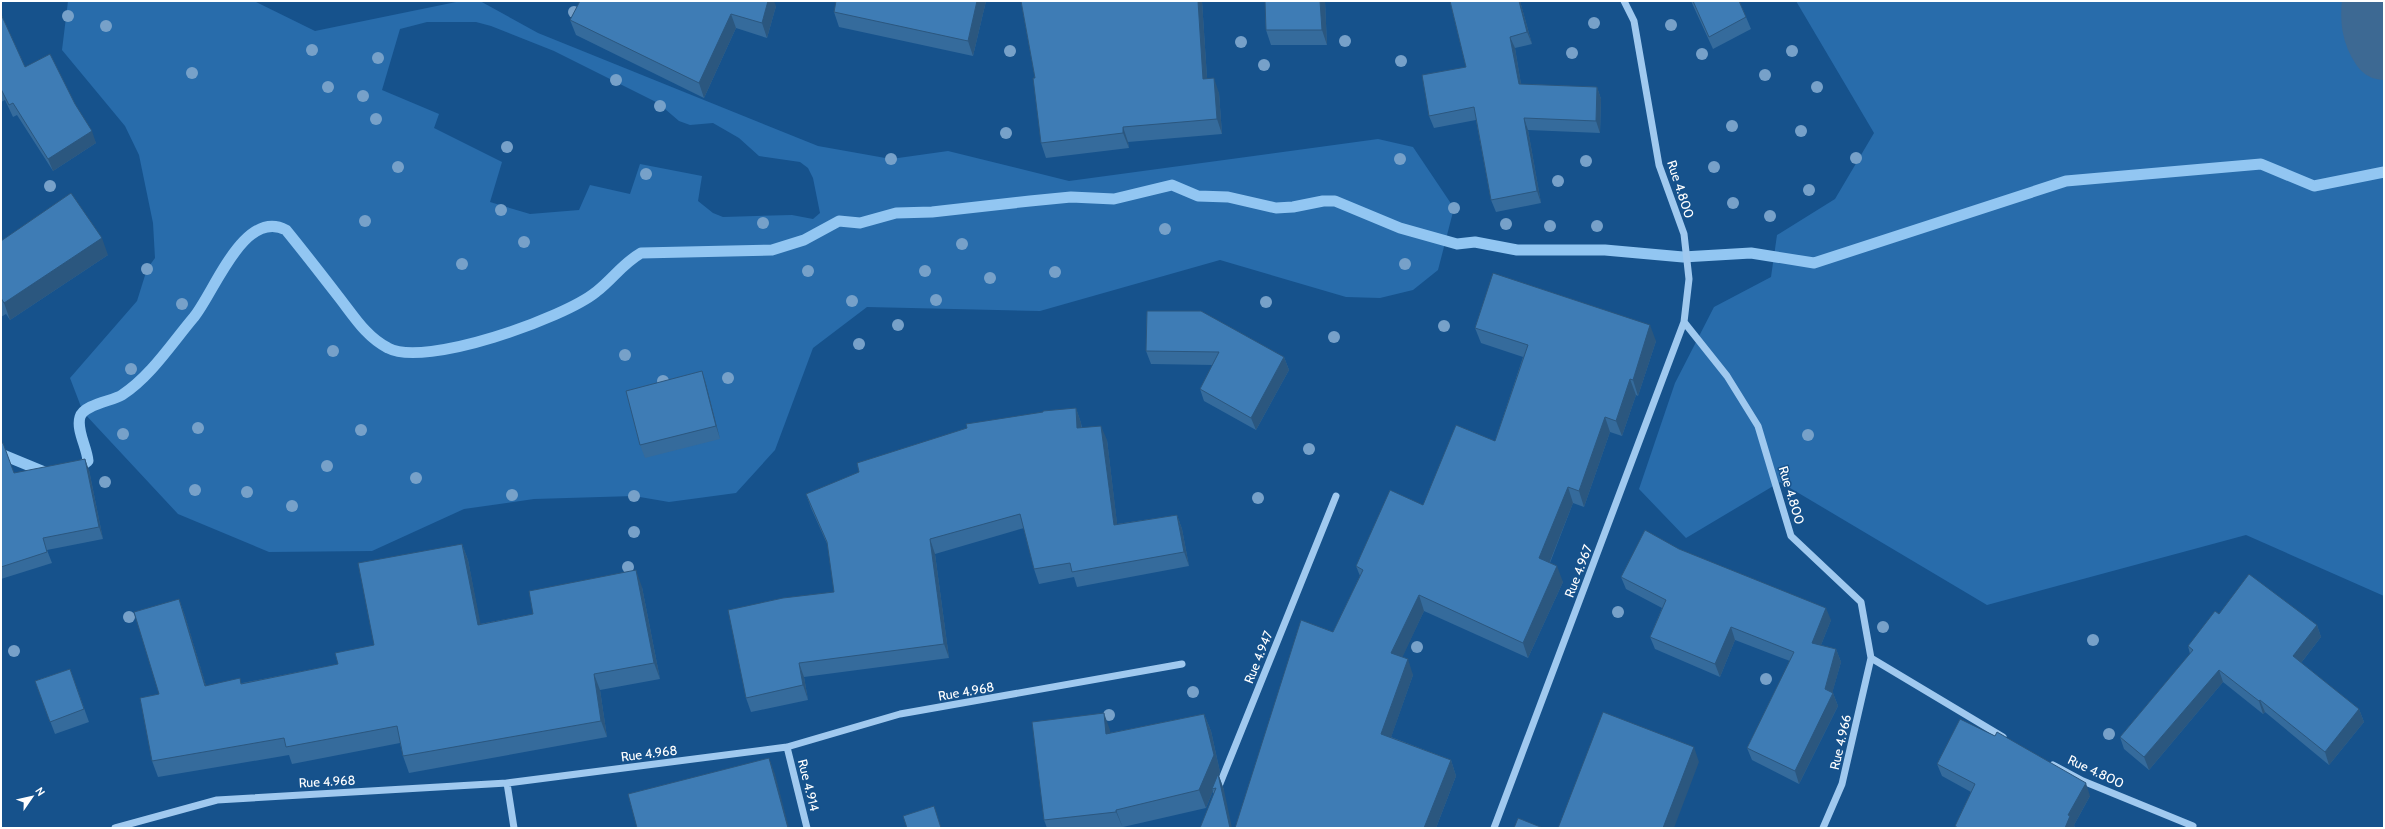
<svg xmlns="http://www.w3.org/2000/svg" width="2385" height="829" viewBox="0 0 2385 829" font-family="Cabin,sans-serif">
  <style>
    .green { fill: #286cab; fill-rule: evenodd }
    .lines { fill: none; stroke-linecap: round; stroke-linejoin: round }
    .stream { stroke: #92c6f2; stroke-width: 11 }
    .river { stroke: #3d6993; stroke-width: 66 }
    .minor { stroke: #a0c9ef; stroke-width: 7 }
    .tree { fill: #77a1c9 }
    .wall { fill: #356b9c }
    .shaded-wall { fill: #2b577f }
    .building { fill: #3e7cb5; stroke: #2b577f }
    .labels { text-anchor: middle; stroke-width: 3; stroke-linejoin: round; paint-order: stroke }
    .street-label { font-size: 13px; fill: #fff; stroke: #16528c }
  </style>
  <rect width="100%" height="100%" fill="#16528c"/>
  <!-- green -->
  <path class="green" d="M 68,1 L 254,1 L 315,31 L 461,1 L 480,1 L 538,33 L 818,146 L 891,159 L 948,151 L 1069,181 L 1378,139 L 1413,147 L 1454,208 L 1438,270 L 1413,290 L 1380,298 L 1346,297 L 1220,260 L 1040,311 L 867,307 L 813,348 L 775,450 L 736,493 L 669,502 L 634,496 L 534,499 L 464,509 L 372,551 L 269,552 L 178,514 L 83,412 L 70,378 L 137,301 L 147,269 L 155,258 L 153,223 L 139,155 L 125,126 L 62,50 ZM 427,22 L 476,22 L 491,26 L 554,51 L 658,103 L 679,121 L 690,125 L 713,123 L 739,138 L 759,156 L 800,162 L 808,168 L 813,178 L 820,213 L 813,219 L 792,215 L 723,217 L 713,213 L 698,201 L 702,176 L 640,164 L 630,194 L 590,185 L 579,210 L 530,214 L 490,202 L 502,162 L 434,128 L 439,114 L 382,90 L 400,29 Z
    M 1796,1 L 2375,1 C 2373,19 2374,32 2384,47 L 2384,596 L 2246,535 L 1987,605 L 1780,482 L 1686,538 L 1639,489 L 1675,383 L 1714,307 L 1771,277 L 1777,235 L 1835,199 L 1874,133 Z"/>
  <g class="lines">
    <!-- stream -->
    <path class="stream" d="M 1,454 L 47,473
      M 75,471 L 88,461 C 87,447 76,430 80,417 C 84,404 113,401 122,395 C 151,376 172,343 194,317 C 215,291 244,208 286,230 C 304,252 321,274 338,296 C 353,315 366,337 388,348 C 425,368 564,318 596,292 C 613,279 622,264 641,253 L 772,250 L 804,240 L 839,221 L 860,223 L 896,213 L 932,212 L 1030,201 L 1071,197 L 1114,199 L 1172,185 L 1198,196 L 1228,197 L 1276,208 L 1293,207 L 1323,201 L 1335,201 L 1400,228 L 1457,244 L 1475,242 L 1517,250 L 1605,250 L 1683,257 L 1751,253 L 1814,263 L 2066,181 L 2261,164 L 2314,186 L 2384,172"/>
    <!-- river -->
    <path class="river" d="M 2375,1 C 2373,19 2374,32 2384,47"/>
    <!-- minor -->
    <path class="minor" d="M 1624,1 L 1634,21 L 1659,165 L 1684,234 L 1689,279 L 1684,322 L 1727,376 L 1758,426 L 1791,536 L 1861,602 L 1871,658 L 2003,737
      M 787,747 L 807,828
      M 2053,765 L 2083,781 L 2193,826 L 2192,828
      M 507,783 L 514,828
      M 1217,791 L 1336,496
      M 115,828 L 217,800 L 507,783 L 787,747 L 900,714 L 1182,664
      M 1494,828 L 1684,322
      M 1823,828 L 1842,784 L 1871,658"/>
  </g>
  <!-- trees -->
  <g class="tree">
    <circle cx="574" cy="12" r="6"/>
    <circle cx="68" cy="16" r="6"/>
    <circle cx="1594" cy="23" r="6"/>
    <circle cx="1671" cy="25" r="6"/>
    <circle cx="106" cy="26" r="6"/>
    <circle cx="1345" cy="41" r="6"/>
    <circle cx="1241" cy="42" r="6"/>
    <circle cx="312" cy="50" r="6"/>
    <circle cx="1010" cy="51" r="6"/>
    <circle cx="1792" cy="51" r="6"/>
    <circle cx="1572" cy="53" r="6"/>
    <circle cx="1702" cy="54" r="6"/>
    <circle cx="378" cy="58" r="6"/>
    <circle cx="1401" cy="61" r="6"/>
    <circle cx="1264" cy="65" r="6"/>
    <circle cx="192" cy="73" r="6"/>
    <circle cx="1765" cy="75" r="6"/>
    <circle cx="616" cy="80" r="6"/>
    <circle cx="328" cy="87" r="6"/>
    <circle cx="1817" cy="87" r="6"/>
    <circle cx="363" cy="96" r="6"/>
    <circle cx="660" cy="106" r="6"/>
    <circle cx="376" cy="119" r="6"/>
    <circle cx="1732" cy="126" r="6"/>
    <circle cx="1801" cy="131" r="6"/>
    <circle cx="1006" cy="133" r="6"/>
    <circle cx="507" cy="147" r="6"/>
    <circle cx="1856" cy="158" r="6"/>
    <circle cx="891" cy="159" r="6"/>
    <circle cx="1400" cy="159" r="6"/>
    <circle cx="1586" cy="161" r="6"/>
    <circle cx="398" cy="167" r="6"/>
    <circle cx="1714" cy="167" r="6"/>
    <circle cx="646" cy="174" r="6"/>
    <circle cx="1558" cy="181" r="6"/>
    <circle cx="50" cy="186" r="6"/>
    <circle cx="1809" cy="190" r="6"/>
    <circle cx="1733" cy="203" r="6"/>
    <circle cx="1454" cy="208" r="6"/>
    <circle cx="501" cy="210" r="6"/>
    <circle cx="1770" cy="216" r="6"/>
    <circle cx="365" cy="221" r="6"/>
    <circle cx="763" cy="223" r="6"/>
    <circle cx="1506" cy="224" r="6"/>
    <circle cx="1550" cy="226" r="6"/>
    <circle cx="1597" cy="226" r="6"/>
    <circle cx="1165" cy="229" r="6"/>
    <circle cx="524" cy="242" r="6"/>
    <circle cx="962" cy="244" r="6"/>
    <circle cx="462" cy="264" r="6"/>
    <circle cx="1405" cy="264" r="6"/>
    <circle cx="147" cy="269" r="6"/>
    <circle cx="808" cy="271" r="6"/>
    <circle cx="925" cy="271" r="6"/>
    <circle cx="1055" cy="272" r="6"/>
    <circle cx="990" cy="278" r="6"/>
    <circle cx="936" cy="300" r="6"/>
    <circle cx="852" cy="301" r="6"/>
    <circle cx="1266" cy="302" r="6"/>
    <circle cx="182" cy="304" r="6"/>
    <circle cx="898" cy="325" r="6"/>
    <circle cx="1444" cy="326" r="6"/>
    <circle cx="1334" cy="337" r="6"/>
    <circle cx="859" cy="344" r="6"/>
    <circle cx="333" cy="351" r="6"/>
    <circle cx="625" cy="355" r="6"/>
    <circle cx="131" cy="369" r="6"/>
    <circle cx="728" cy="378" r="6"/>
    <circle cx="663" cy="381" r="6"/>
    <circle cx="198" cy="428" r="6"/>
    <circle cx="361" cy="430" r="6"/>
    <circle cx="123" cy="434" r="6"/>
    <circle cx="1808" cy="435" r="6"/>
    <circle cx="1309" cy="449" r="6"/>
    <circle cx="327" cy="466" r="6"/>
    <circle cx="416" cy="478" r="6"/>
    <circle cx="105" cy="482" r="6"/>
    <circle cx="195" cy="490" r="6"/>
    <circle cx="247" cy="492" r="6"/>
    <circle cx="512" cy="495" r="6"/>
    <circle cx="634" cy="496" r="6"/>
    <circle cx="1258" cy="498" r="6"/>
    <circle cx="292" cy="506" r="6"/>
    <circle cx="634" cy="532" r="6"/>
    <circle cx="628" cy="567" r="6"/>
    <circle cx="1618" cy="612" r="6"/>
    <circle cx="129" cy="617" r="6"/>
    <circle cx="1883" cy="627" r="6"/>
    <circle cx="2093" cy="640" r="6"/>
    <circle cx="1417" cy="647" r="6"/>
    <circle cx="14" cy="651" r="6"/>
    <circle cx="1766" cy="679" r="6"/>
    <circle cx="1193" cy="692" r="6"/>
    <circle cx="1109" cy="715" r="6"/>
    <circle cx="2109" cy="734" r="6"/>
  </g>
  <!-- wall -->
  <path class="wall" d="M 986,1 L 973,56 L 839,27 L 834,12 Z
    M 1021,1 L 1202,1 L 1207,78 L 1219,93 L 1222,134 L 1128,142 L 1129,148 L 1046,158 L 1041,143 L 1035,78 Z
    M 1265,1 L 1325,1 L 1327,45 L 1271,45 L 1266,30 Z
    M 1450,1 L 1520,1 L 1532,44 L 1515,48 L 1521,84 L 1597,87 L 1601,99 L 1600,133 L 1528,130 L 1541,203 L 1496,212 L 1491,200 L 1476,120 L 1434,128 L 1429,116 L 1466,67 Z
    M 1691,1 L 1739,1 L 1746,17 L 1751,29 L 1713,49 Z
    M 776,6 L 767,38 L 736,28 L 704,98 L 576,35 L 570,20 Z
    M 1,14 L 25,67 L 75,104 L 96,143 L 53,171 L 17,115 L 13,117 L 5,100 L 1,102 Z
    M 1,241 L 108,255 L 10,320 L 6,314 L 1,317 Z
    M 1147,311 L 1284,357 L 1289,370 L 1256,430 L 1204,401 L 1200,389 L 1213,365 L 1151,364 L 1146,351 Z
    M 1475,328 L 1656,341 L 1638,396 L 1636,395 L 1622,436 L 1610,432 L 1584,507 L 1573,503 L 1550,563 L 1563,582 L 1528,658 L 1424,611 L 1402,657 L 1413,675 L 1391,737 L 1451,760 L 1456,776 L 1436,828 L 1235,828 L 1333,632 L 1360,576 L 1356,566 L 1423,505 L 1495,441 L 1523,357 L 1481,343 Z
    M 702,371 L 706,384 L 720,439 L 645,458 L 640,445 Z
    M 1076,408 L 1081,423 L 1082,428 L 1107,440 L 1117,524 L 1177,515 L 1182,529 L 1189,566 L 1077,587 L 1074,577 L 1039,584 L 1034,569 L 1024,528 L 935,554 L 949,658 L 804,677 L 808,700 L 751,712 L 746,698 L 834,592 L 828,546 L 811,508 L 806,494 Z
    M 1,443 L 14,473 L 89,470 L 103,539 L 47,550 L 52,563 L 1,579 Z
    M 462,544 L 468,560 L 480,624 L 533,614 L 642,587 L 660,679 L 600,690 L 607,737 L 409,773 L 403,756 L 400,743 L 292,764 L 289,755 L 158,777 L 152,761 L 159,694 L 179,599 L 185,616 L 206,686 L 242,683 L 338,664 L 374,645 Z
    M 1679,549 L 1831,620 L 1821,645 L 1836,649 L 1841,662 L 1832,693 L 1833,693 L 1838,706 L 1799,784 L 1752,760 L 1747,748 L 1790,661 L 1735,640 L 1720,677 L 1655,649 L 1650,637 L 1662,608 L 1626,589 L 1621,577 Z
    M 2219,614 L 2317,625 L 2321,637 L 2301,663 L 2359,709 L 2364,722 L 2329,765 L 2265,712 L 2263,714 L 2223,682 L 2149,770 L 2124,749 L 2120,737 L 2190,654 L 2188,646 Z
    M 70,669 L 89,722 L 55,734 L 35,681 Z
    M 1204,714 L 1211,731 L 1220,772 L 1219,776 L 1224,790 L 1214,794 L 1213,791 L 1206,808 L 1123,827 L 1123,828 L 1047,828 L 1044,820 L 1110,730 L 1110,733 Z
    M 1937,764 L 2090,796 L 2074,825 L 2075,828 L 1956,828 L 1955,826 L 1971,792 L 1942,776 Z"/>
  <!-- shaded-wall -->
  <path class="shaded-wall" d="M 768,1 L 774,1 L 776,6 L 767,38 L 762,23 Z
    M 977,1 L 986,1 L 973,56 L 968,41 Z
    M 1198,1 L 1202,1 L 1208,93 L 1203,79 Z
    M 1320,1 L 1325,1 L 1327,45 L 1322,30 Z
    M 1519,1 L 1520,1 L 1532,44 L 1527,32 Z
    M 731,14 L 736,28 L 704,98 L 699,83 Z
    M 1510,37 L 1515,48 L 1523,96 L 1519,84 Z
    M 1214,78 L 1219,93 L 1222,134 L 1217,119 Z
    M 1597,87 L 1601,99 L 1600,133 L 1596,121 Z
    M 1524,118 L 1528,130 L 1541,203 L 1537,191 Z
    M 1123,127 L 1128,142 L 1129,148 L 1123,133 Z
    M 92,131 L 96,143 L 53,171 L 48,159 Z
    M 102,238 L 108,255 L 10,320 L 4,303 Z
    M 1650,325 L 1656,341 L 1638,396 L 1633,380 Z
    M 1284,357 L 1289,370 L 1256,430 L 1251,418 Z
    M 702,371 L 706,384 L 720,439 L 716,426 Z
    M 1630,379 L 1636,395 L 1622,436 L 1616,421 Z
    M 1076,408 L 1081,423 L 1082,443 L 1077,428 Z
    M 1605,417 L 1610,432 L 1584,507 L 1579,491 Z
    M 1101,426 L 1107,440 L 1119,539 L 1114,525 Z
    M 85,459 L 89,470 L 103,539 L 99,527 Z
    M 1568,487 L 1573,503 L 1545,574 L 1539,558 Z
    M 1177,515 L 1182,529 L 1189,566 L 1184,552 Z
    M 930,539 L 935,554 L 949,658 L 944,644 Z
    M 462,544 L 468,560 L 484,641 L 478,625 Z
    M 1557,566 L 1563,582 L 1528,658 L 1523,643 Z
    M 636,570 L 642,587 L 660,679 L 654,663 Z
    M 1419,595 L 1424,611 L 1397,669 L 1391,653 Z
    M 179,599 L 185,616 L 211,702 L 205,686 Z
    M 1826,608 L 1831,620 L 1817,655 L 1812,643 Z
    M 2317,625 L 2321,637 L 2297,668 L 2293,656 Z
    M 1731,627 L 1735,640 L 1720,677 L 1715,664 Z
    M 1836,649 L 1841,662 L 1830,701 L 1833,693 L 1838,706 L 1799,784 L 1795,771 L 1825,689 Z
    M 1408,659 L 1413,675 L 1387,749 L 1381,734 Z
    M 799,663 L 804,677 L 808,700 L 803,685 Z
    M 2219,670 L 2223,682 L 2149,770 L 2144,757 Z
    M 594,674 L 600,690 L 607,737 L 601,721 Z
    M 2260,700 L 2265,712 L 2263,714 L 2259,701 Z
    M 2359,709 L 2364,722 L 2329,765 L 2325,752 Z
    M 1104,713 L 1110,730 L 1113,751 L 1106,734 Z
    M 1204,714 L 1211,731 L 1220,772 L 1219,776 L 1224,790 L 1232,828 L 1230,828 L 1218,776 L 1212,789 L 1213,791 L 1206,808 L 1199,790 Z
    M 1694,747 L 1699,762 L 1674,828 L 1663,828 Z
    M 769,758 L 775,774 L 789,828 L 788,828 Z
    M 1451,760 L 1456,776 L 1436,828 L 1424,828 Z
    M 2086,783 L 2090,796 L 2074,825 L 2075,828 L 2065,828 L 2068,815 Z
    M 1116,810 L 1123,828 L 1116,812 Z"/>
  <!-- building -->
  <path class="building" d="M 580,1 L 768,1 L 762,23 L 731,14 L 699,83 L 570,20 Z
    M 836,1 L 977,1 L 968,41 L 834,12 Z
    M 1021,1 L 1198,1 L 1203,79 L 1214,78 L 1217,119 L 1123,127 L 1123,133 L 1041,143 L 1033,78 L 1035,78 Z
    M 1265,1 L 1320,1 L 1322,30 L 1266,30 Z
    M 1450,1 L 1519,1 L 1527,32 L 1510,37 L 1519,84 L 1597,87 L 1596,121 L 1524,118 L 1537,191 L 1491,200 L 1474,107 L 1429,116 L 1422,75 L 1466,67 Z
    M 1693,1 L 1739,1 L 1746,17 L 1709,37 Z
    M 1,14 L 25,67 L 50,54 L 75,104 L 92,131 L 48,159 L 13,103 L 9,105 L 1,89 Z
    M 71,193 L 102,238 L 4,303 L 1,298 L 1,241 Z
    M 1493,273 L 1650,325 L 1633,380 L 1630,379 L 1616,421 L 1605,417 L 1579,491 L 1568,487 L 1539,558 L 1557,566 L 1523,643 L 1419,595 L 1391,653 L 1408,659 L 1381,734 L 1451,760 L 1424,828 L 1235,828 L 1301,620 L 1333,632 L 1363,570 L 1356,566 L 1390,490 L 1423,505 L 1456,425 L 1495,441 L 1528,345 L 1475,328 Z
    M 1147,311 L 1201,311 L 1284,357 L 1251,418 L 1200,389 L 1219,352 L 1146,351 Z
    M 702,371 L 716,426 L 640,445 L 626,391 Z
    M 1076,408 L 1077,428 L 1101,426 L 1114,525 L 1177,515 L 1184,552 L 1072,572 L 1070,563 L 1034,569 L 1020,514 L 930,539 L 944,644 L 799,663 L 803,685 L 746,698 L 728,610 L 783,598 L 834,592 L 827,542 L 806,494 L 859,472 L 857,463 L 967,428 L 966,424 L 1043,412 L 1043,411 Z
    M 1,443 L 3,443 L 14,473 L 85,459 L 99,527 L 43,538 L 47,552 L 1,567 Z
    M 1645,530 L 1679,549 L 1826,608 L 1812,643 L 1836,649 L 1825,689 L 1833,693 L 1795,771 L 1747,748 L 1794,652 L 1731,627 L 1715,664 L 1650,637 L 1666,600 L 1621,577 Z
    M 462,544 L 478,625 L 533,614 L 529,591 L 636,570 L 654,663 L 594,674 L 601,721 L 403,756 L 397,726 L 286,747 L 284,738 L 152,761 L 140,698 L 159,694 L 134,612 L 179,599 L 205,686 L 240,678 L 241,684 L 338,664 L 335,653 L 374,645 L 358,563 Z
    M 2249,574 L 2317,625 L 2293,656 L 2359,709 L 2325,752 L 2260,700 L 2259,701 L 2219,670 L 2144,757 L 2120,737 L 2193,650 L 2188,646 L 2215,611 L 2219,614 Z
    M 70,669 L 84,709 L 50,722 L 35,681 Z
    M 1603,712 L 1694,747 L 1663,828 L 1558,828 Z
    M 1104,713 L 1106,734 L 1204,714 L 1214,755 L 1199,790 L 1116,810 L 1116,812 L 1044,820 L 1032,722 Z
    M 1960,719 L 1995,736 L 1997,732 L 2086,783 L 2068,815 L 2070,816 L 2065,828 L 1958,828 L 1955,826 L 1975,784 L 1937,764 Z
    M 769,758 L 788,828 L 637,828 L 628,794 Z
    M 1218,774 L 1230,828 L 1200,828 L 1216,788 L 1212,789 Z
    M 934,806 L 941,828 L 907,828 L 903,816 Z
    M 1518,818 L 1543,828 L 1514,828 Z"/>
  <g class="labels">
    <!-- street labels -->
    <g class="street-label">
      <text transform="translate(1681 189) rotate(72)" y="5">Rue 4.800</text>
      <text transform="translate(1792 495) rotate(73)" y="5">Rue 4.800</text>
      <text transform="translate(1578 571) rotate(-69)" y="5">Rue 4.967</text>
      <text transform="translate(1258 657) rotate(-68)" y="5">Rue 4.947</text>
      <text transform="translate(966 691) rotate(-10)" y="5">Rue 4.968</text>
      <text transform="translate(1840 742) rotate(-77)" y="5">Rue 4.966</text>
      <text transform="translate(649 753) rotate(-7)" y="5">Rue 4.968</text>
      <text transform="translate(2096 771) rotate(25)" y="5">Rue 4.800</text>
      <text transform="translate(327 781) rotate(-3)" y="5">Rue 4.968</text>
      <text transform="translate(809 785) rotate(76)" y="5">Rue 4.914</text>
    </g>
  </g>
  <!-- border -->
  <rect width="2385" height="829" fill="none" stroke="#ffffff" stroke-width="4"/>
  <!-- north arrow -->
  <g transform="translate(32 797) rotate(56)" stroke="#16528c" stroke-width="3" paint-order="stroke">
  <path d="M0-3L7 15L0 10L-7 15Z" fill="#ffffff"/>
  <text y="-6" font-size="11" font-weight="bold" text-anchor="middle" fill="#ffffff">N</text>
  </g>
</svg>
